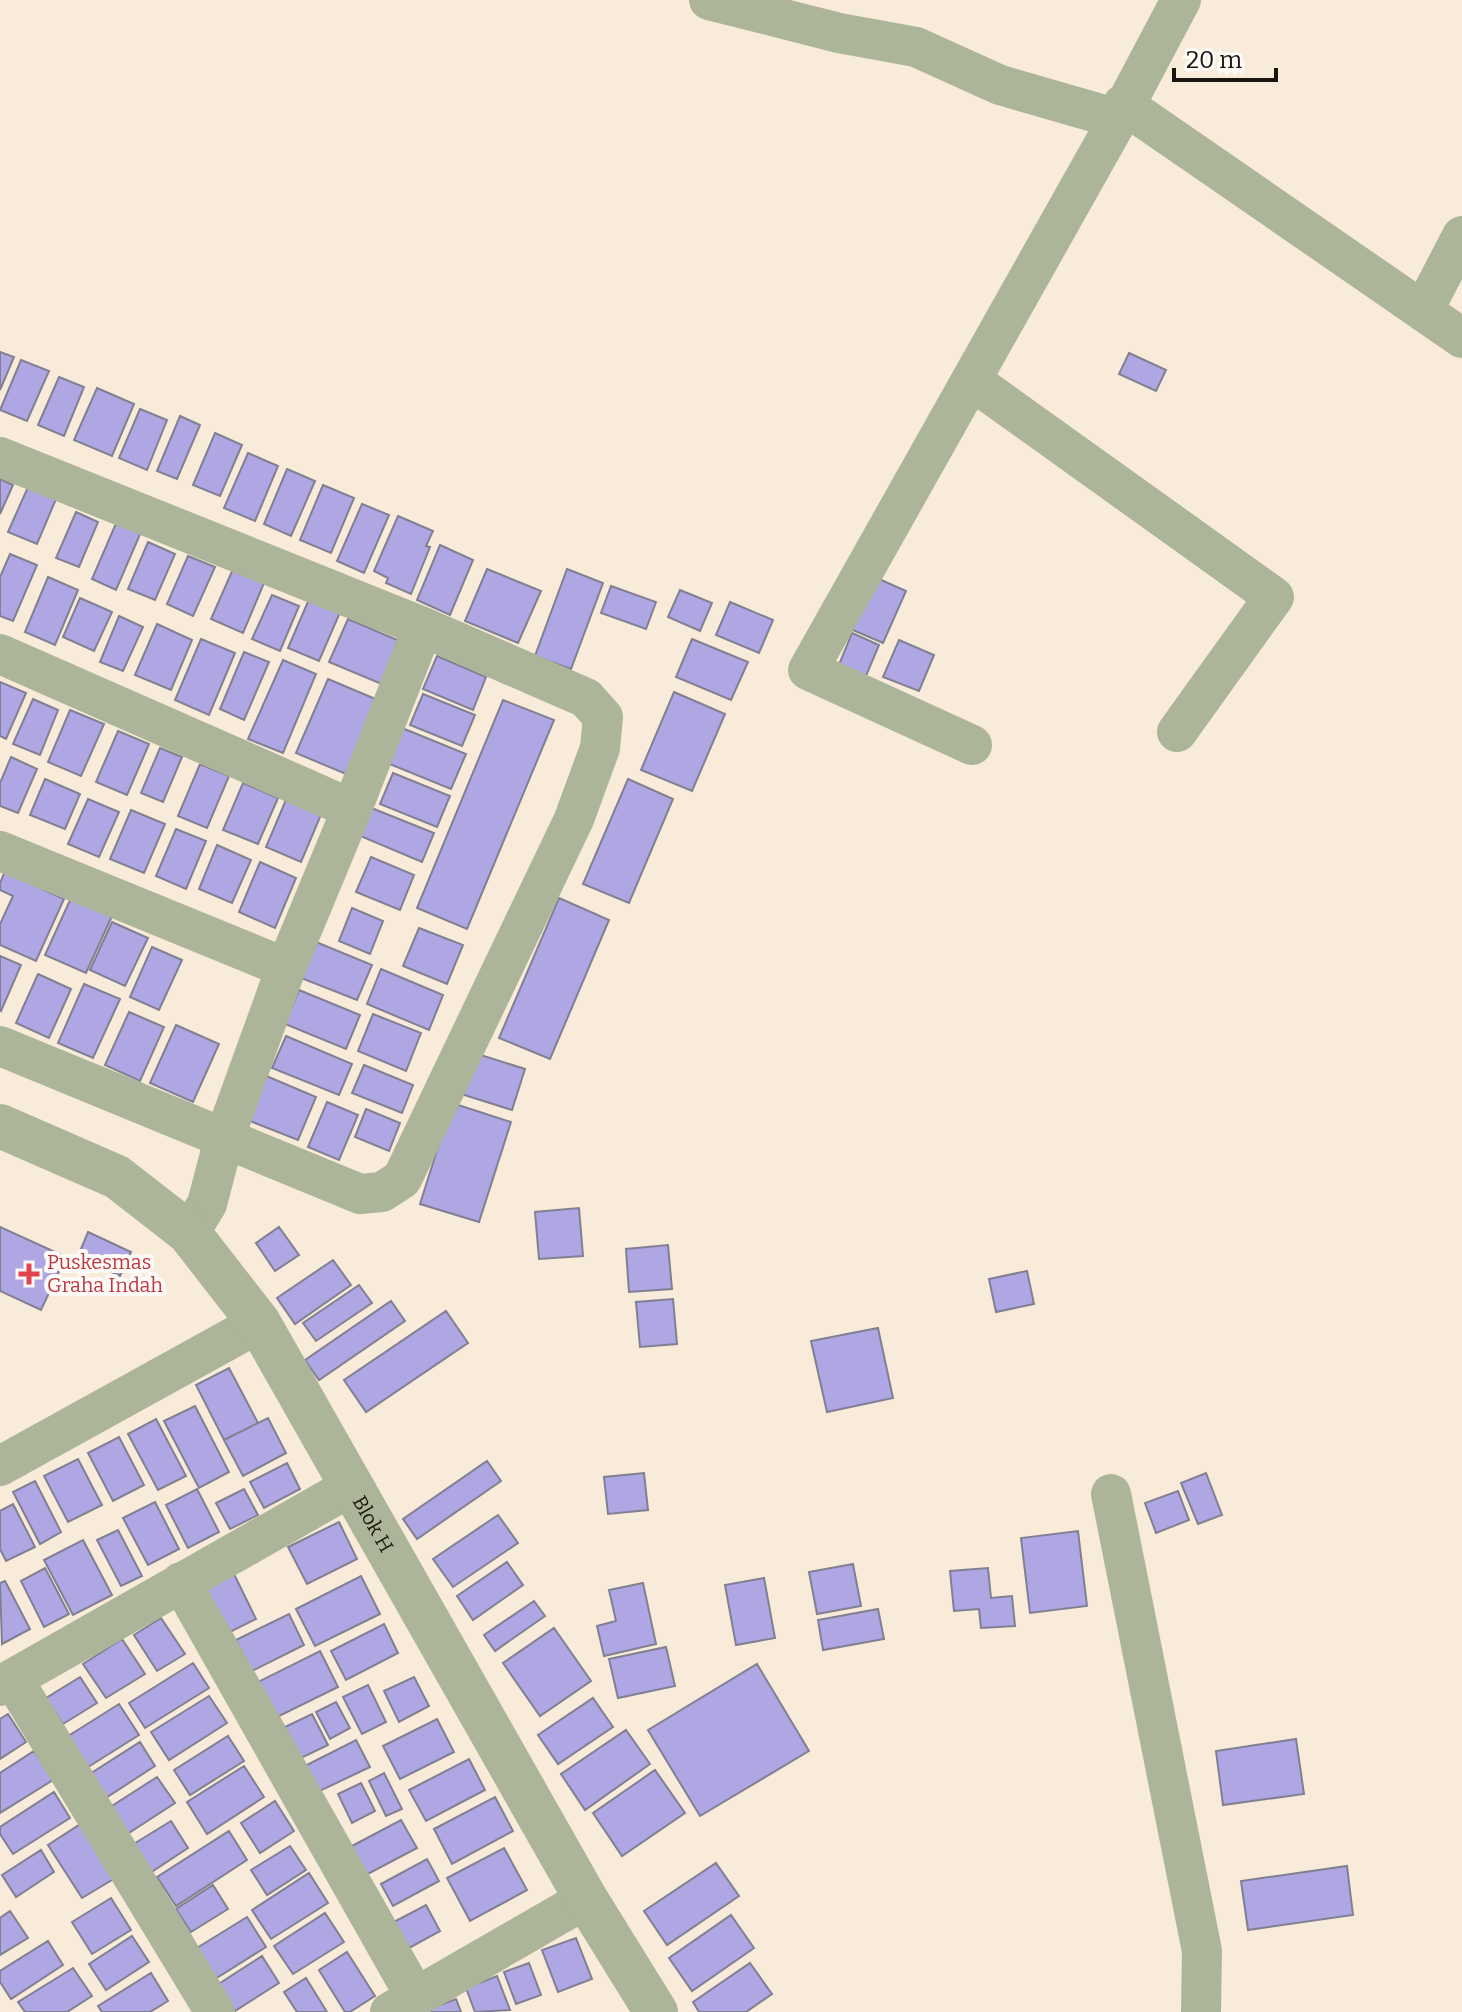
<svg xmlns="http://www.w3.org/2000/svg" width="1462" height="2012" viewBox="0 0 1462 2012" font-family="Bitter,serif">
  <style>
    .building { fill: #afa6e4; stroke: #817f92; stroke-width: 2 }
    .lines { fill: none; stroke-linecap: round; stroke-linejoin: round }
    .minor { stroke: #acb599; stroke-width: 40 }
    .tertiary { stroke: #acb599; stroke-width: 44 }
    .health-dot { fill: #e0444e; stroke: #fdfaf7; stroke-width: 3 }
    .labels { text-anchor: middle; stroke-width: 8; stroke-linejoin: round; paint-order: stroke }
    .health-label { font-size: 20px; fill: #be3a42; stroke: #fdfaf7; text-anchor: start }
    .street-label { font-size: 20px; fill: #1a150f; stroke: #fdfaf7 }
  </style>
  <rect width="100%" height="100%" fill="#f9ebd9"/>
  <!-- building -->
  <path class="building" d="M 0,352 L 14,357 L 0,390 Z
    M 1129,353 L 1166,370 L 1156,391 L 1119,374 Z
    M 21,360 L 49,371 L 27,421 L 0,410 Z
    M 59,377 L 84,387 L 64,436 L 38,425 Z
    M 97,388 L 134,404 L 112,456 L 74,440 Z
    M 140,409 L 167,420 L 147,470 L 119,458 Z
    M 180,416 L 200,425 L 177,479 L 157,471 Z
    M 215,433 L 242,445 L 220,496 L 193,485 Z
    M 248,453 L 278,466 L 255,521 L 224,508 Z
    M 287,469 L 315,481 L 291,536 L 264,524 Z
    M 0,479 L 13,485 L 0,514 Z
    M 323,485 L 354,498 L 331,553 L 300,540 Z
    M 28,487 L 56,499 L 37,544 L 8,532 Z
    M 362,504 L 389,515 L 364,573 L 337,561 Z
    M 76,512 L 98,522 L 79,567 L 56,558 Z
    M 398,516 L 433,531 L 426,546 L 430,547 L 411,594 L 386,583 L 388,578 L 374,571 Z
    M 117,521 L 141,532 L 116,590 L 92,579 Z
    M 148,542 L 175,554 L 155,600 L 128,589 Z
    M 440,545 L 473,560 L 450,615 L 417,600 Z
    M 10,554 L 37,565 L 13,621 L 0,616 L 0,577 Z
    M 188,556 L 215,567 L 193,616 L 167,604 Z
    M 233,569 L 264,583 L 243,633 L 211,619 Z
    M 487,569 L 541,591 L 518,643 L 465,621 Z
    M 567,569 L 603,583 L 571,669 L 535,656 Z
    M 870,575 L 906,591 L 883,643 L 848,628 Z
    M 48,577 L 78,590 L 55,645 L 25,632 Z
    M 611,586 L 656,602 L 646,629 L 601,613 Z
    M 680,590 L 712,603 L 700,631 L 668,617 Z
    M 272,595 L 299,606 L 280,651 L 252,639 Z
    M 310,597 L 341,610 L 319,661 L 288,648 Z
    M 80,598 L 112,612 L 94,651 L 63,637 Z
    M 730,602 L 773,620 L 759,653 L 716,635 Z
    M 119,616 L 143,627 L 123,671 L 100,662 Z
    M 348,619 L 402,642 L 384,685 L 329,662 Z
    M 157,624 L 192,640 L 171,690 L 135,675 Z
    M 852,633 L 879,645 L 863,683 L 836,672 Z
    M 201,639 L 235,653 L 209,715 L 175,700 Z
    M 692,639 L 748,662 L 731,700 L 676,677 Z
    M 899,640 L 934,655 L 919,691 L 883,677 Z
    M 244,652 L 269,662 L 244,720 L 220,709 Z
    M 437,656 L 486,677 L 473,710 L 423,689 Z
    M 283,660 L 316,674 L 283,753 L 248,739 Z
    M 328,679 L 378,700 L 346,774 L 296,753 Z
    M 0,682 L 26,693 L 6,739 L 0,736 Z
    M 674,692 L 725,714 L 692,791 L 641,770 Z
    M 423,694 L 475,715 L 462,746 L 410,725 Z
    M 33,699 L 58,710 L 40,755 L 13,744 Z
    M 503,700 L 554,720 L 467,929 L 417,908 Z
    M 70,710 L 104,724 L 81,776 L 48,762 Z
    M 402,728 L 466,754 L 451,789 L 387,763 Z
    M 118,731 L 149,744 L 127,795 L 96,782 Z
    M 160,748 L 182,757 L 163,802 L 141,793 Z
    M 11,757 L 37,769 L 18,813 L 0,806 L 0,783 Z
    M 200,764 L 229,776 L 207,828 L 178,816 Z
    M 393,773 L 450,796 L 437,827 L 380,804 Z
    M 45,779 L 80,794 L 65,829 L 30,815 Z
    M 628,779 L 673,799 L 629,903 L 583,884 Z
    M 243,783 L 278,798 L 258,844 L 223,830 Z
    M 288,795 L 323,810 L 301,862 L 266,847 Z
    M 88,799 L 119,812 L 99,857 L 68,844 Z
    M 369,807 L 434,833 L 422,862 L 358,835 Z
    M 131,810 L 165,824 L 144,873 L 110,859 Z
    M 176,829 L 206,841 L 186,889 L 156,876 Z
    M 217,845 L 251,860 L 232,903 L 199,889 Z
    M 371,857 L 414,875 L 400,910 L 356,892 Z
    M 9,862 L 38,887 L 64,899 L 36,961 L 0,945 L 0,924 L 13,896 L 0,890 L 0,883 Z
    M 260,862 L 296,878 L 275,928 L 239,912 Z
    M 71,898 L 112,916 L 86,973 L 45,955 Z
    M 559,898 L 609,920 L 550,1059 L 499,1038 Z
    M 352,908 L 383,921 L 370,954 L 339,941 Z
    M 112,922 L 148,938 L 125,986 L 90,970 Z
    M 419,928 L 463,945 L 447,984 L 403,966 Z
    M 316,942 L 372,965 L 357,1000 L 301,978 Z
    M 152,947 L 182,960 L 159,1010 L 130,997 Z
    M 0,956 L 21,965 L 1,1011 L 0,1010 Z
    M 381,969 L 443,995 L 429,1030 L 367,1004 Z
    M 38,974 L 71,989 L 49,1038 L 16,1023 Z
    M 84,984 L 120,999 L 93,1058 L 58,1043 Z
    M 299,990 L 360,1015 L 346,1049 L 285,1024 Z
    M 129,1012 L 164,1027 L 140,1081 L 105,1065 Z
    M 373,1014 L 421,1033 L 406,1071 L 358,1051 Z
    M 176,1025 L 219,1044 L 193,1102 L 150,1083 Z
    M 286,1036 L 352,1064 L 339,1095 L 272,1068 Z
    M 468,1051 L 525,1069 L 512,1110 L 455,1092 Z
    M 364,1065 L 413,1085 L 402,1113 L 352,1093 Z
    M 264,1075 L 316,1097 L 298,1140 L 245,1119 Z
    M 327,1102 L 358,1115 L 339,1160 L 308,1147 Z
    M 452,1103 L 511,1122 L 479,1222 L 420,1204 Z
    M 366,1109 L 400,1123 L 389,1151 L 355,1137 Z
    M 579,1208 L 583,1256 L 539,1259 L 535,1212 Z
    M 0,1227 L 66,1257 L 41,1310 L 0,1291 Z
    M 279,1227 L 299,1255 L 275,1271 L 256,1243 Z
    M 88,1232 L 131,1252 L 120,1276 L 78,1256 Z
    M 668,1245 L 672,1289 L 629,1292 L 626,1249 Z
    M 333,1260 L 351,1285 L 295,1324 L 277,1298 Z
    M 1027,1271 L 1034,1304 L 996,1312 L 989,1279 Z
    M 359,1285 L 372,1303 L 316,1341 L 303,1323 Z
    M 673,1299 L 677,1344 L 640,1347 L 636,1302 Z
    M 391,1301 L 405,1321 L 319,1380 L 305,1360 Z
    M 446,1311 L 468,1343 L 366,1412 L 344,1380 Z
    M 878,1328 L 893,1398 L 827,1412 L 811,1341 Z
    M 229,1368 L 258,1423 L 224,1440 L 196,1385 Z
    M 195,1406 L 229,1472 L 199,1488 L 164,1421 Z
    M 268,1418 L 286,1453 L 243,1476 L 224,1440 Z
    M 156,1419 L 186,1476 L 158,1490 L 128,1434 Z
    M 119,1437 L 144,1485 L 113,1501 L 88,1453 Z
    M 78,1459 L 102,1505 L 68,1522 L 44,1476 Z
    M 487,1461 L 501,1481 L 417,1539 L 403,1519 Z
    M 287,1463 L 300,1489 L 264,1508 L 250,1482 Z
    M 644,1473 L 648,1510 L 608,1514 L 604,1477 Z
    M 1206,1473 L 1222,1515 L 1198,1524 L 1181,1483 Z
    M 35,1481 L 61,1532 L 40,1544 L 13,1492 Z
    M 197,1489 L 219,1532 L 188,1548 L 166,1505 Z
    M 244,1489 L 258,1515 L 230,1529 L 216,1503 Z
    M 1178,1491 L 1189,1520 L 1156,1533 L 1145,1503 Z
    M 155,1502 L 179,1549 L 148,1565 L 123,1518 Z
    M 13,1504 L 35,1547 L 6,1561 L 0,1549 L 0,1511 Z
    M 498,1515 L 518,1543 L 453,1587 L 433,1559 Z
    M 339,1522 L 357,1559 L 307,1584 L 288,1547 Z
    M 118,1530 L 142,1576 L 121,1586 L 97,1540 Z
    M 1078,1531 L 1087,1606 L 1030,1613 L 1021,1538 Z
    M 83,1540 L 112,1595 L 73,1615 L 44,1560 Z
    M 507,1562 L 523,1585 L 473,1620 L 457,1596 Z
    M 853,1564 L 861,1606 L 817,1614 L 809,1572 Z
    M 45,1568 L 69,1614 L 44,1627 L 21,1581 Z
    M 988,1568 L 991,1598 L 1012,1596 L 1015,1626 L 981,1628 L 979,1609 L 954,1611 L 950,1571 Z
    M 234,1574 L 256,1619 L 224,1635 L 201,1591 Z
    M 361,1576 L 380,1614 L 315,1646 L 296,1609 Z
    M 764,1578 L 775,1638 L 736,1645 L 725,1585 Z
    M 5,1581 L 30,1629 L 2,1644 L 0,1583 Z
    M 643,1583 L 656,1644 L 604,1656 L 597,1626 L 616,1621 L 609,1590 Z
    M 534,1601 L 545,1616 L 495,1651 L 484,1635 Z
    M 878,1609 L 884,1639 L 823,1650 L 818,1620 Z
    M 289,1614 L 304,1645 L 252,1671 L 236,1640 Z
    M 161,1618 L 185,1654 L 157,1671 L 134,1635 Z
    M 384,1624 L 398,1653 L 346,1680 L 331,1651 Z
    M 554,1628 L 591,1681 L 540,1716 L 503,1663 Z
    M 122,1639 L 145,1674 L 106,1698 L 83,1664 Z
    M 666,1647 L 675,1686 L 618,1698 L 609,1659 Z
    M 320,1651 L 338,1687 L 271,1720 L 252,1685 Z
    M 193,1663 L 209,1688 L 145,1728 L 129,1703 Z
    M 757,1664 L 809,1751 L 700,1816 L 648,1730 Z
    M 80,1677 L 97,1703 L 63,1724 L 46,1698 Z
    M 414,1677 L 429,1706 L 399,1722 L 384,1691 Z
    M 368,1685 L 386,1722 L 362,1734 L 343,1697 Z
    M 209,1696 L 227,1723 L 169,1760 L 151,1732 Z
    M 593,1698 L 613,1727 L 558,1764 L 538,1735 Z
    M 336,1702 L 350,1728 L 330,1739 L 316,1712 Z
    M 119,1704 L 139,1735 L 85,1769 L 65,1738 Z
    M 8,1714 L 26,1742 L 0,1759 L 0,1719 Z
    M 312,1714 L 328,1745 L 301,1758 L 285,1727 Z
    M 437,1719 L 454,1752 L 400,1779 L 383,1746 Z
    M 626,1730 L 650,1764 L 585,1810 L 561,1774 Z
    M 228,1736 L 244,1761 L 190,1795 L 174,1770 Z
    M 1296,1739 L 1304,1794 L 1223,1805 L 1216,1751 Z
    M 356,1740 L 370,1767 L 307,1797 L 295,1771 Z
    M 140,1742 L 155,1766 L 101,1801 L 85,1777 Z
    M 34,1751 L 53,1780 L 0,1813 L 0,1773 Z
    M 469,1759 L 485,1790 L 426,1821 L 409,1790 Z
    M 244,1766 L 264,1797 L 207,1834 L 187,1802 Z
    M 655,1770 L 685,1813 L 622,1856 L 593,1813 Z
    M 384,1773 L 402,1809 L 386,1816 L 369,1781 Z
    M 157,1777 L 175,1803 L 121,1838 L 104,1811 Z
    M 361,1783 L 375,1811 L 352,1823 L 338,1794 Z
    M 54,1792 L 70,1818 L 13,1854 L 0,1834 L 0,1827 Z
    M 495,1797 L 513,1831 L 452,1864 L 434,1829 Z
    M 275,1801 L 294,1831 L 260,1853 L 241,1823 Z
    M 401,1820 L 417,1848 L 366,1875 L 350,1847 Z
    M 171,1821 L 188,1848 L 150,1873 L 132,1845 Z
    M 82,1823 L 117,1877 L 82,1898 L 48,1845 Z
    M 229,1831 L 247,1860 L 176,1906 L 157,1877 Z
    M 290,1846 L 306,1870 L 267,1895 L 251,1870 Z
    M 504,1848 L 527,1890 L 470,1921 L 447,1878 Z
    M 41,1850 L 54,1872 L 16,1897 L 2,1875 Z
    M 427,1859 L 439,1881 L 393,1906 L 381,1884 Z
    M 716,1863 L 739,1896 L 667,1945 L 644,1911 Z
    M 1347,1866 L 1353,1915 L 1248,1930 L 1241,1881 Z
    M 309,1873 L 328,1903 L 271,1939 L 252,1910 Z
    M 213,1885 L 228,1909 L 191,1932 L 176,1909 Z
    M 111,1898 L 131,1930 L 92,1954 L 72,1922 Z
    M 426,1905 L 440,1931 L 402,1952 L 388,1925 Z
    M 10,1911 L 28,1938 L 0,1955 L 0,1918 Z
    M 325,1913 L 344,1942 L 293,1974 L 274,1946 Z
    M 731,1915 L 754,1948 L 692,1991 L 669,1958 Z
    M 247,1917 L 266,1947 L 212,1981 L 192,1951 Z
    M 132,1936 L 149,1962 L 106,1990 L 89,1964 Z
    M 576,1938 L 592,1979 L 558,1992 L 542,1950 Z
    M 48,1941 L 63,1965 L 11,1999 L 0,1982 L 0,1971 Z
    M 347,1952 L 375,1996 L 350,2012 L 345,2012 L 319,1970 Z
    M 262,1956 L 279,1983 L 235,2011 L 217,1985 Z
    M 529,1963 L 541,1995 L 516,2004 L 504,1972 Z
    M 750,1963 L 772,1994 L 746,2012 L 699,2012 L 693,2002 Z
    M 73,1968 L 92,1996 L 67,2012 L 25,2012 L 18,2002 Z
    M 151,1973 L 168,2001 L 150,2012 L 102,2012 L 98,2006 Z
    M 497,1976 L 510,2010 L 475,2012 L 466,1988 Z
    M 306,1978 L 327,2012 L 297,2012 L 284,1992 Z
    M 456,1999 L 461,2012 L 422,2012 Z"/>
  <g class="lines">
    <!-- minor -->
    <path class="minor" d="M 709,0 L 839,33 L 916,47 L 1000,85 L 1118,119
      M 1123,104 L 1423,311
      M 1462,236 L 1423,311 L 1462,338
      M 971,380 L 1274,597 L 1177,732
      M 0,457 L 423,627 L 586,698 L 603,717 L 600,748 L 574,819 L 402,1179 L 382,1192 L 360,1194 L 0,1046
      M 0,654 L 352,809
      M 972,745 L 808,670 L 1118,119 L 1181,0
      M 0,851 L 286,968
      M 189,1233 L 207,1204 L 224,1139 L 286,968 L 352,809 L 423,627
      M 0,1466 L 259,1323
      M 1111,1494 L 1202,1951 L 1201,2012
      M 181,1582 L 415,1996
      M 13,1679 L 215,2012
      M 0,1686 L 352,1486
      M 390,2012 L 586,1899"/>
    <!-- tertiary -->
    <path class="tertiary" id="s1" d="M 0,1126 L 117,1177 L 189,1233 L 259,1323 L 586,1899 L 656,2012"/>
  </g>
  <!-- markers -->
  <path class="health-dot" d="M25 1262h8v8h8v8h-8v8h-8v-8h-8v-8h8z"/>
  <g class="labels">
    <!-- health labels -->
    <g class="health-label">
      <text x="47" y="1269">Puskesmas<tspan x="47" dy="23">Graha Indah</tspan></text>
    </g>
    <!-- street labels -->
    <g class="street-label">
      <text dy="7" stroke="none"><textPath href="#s1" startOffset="564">Blok H</textPath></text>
    </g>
  </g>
  <!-- scale -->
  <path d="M1174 68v12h102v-12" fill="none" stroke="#1a150f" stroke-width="4"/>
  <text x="1186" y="68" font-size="24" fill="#1a150f" stroke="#fdfaf7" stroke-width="6" paint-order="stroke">20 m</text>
</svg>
